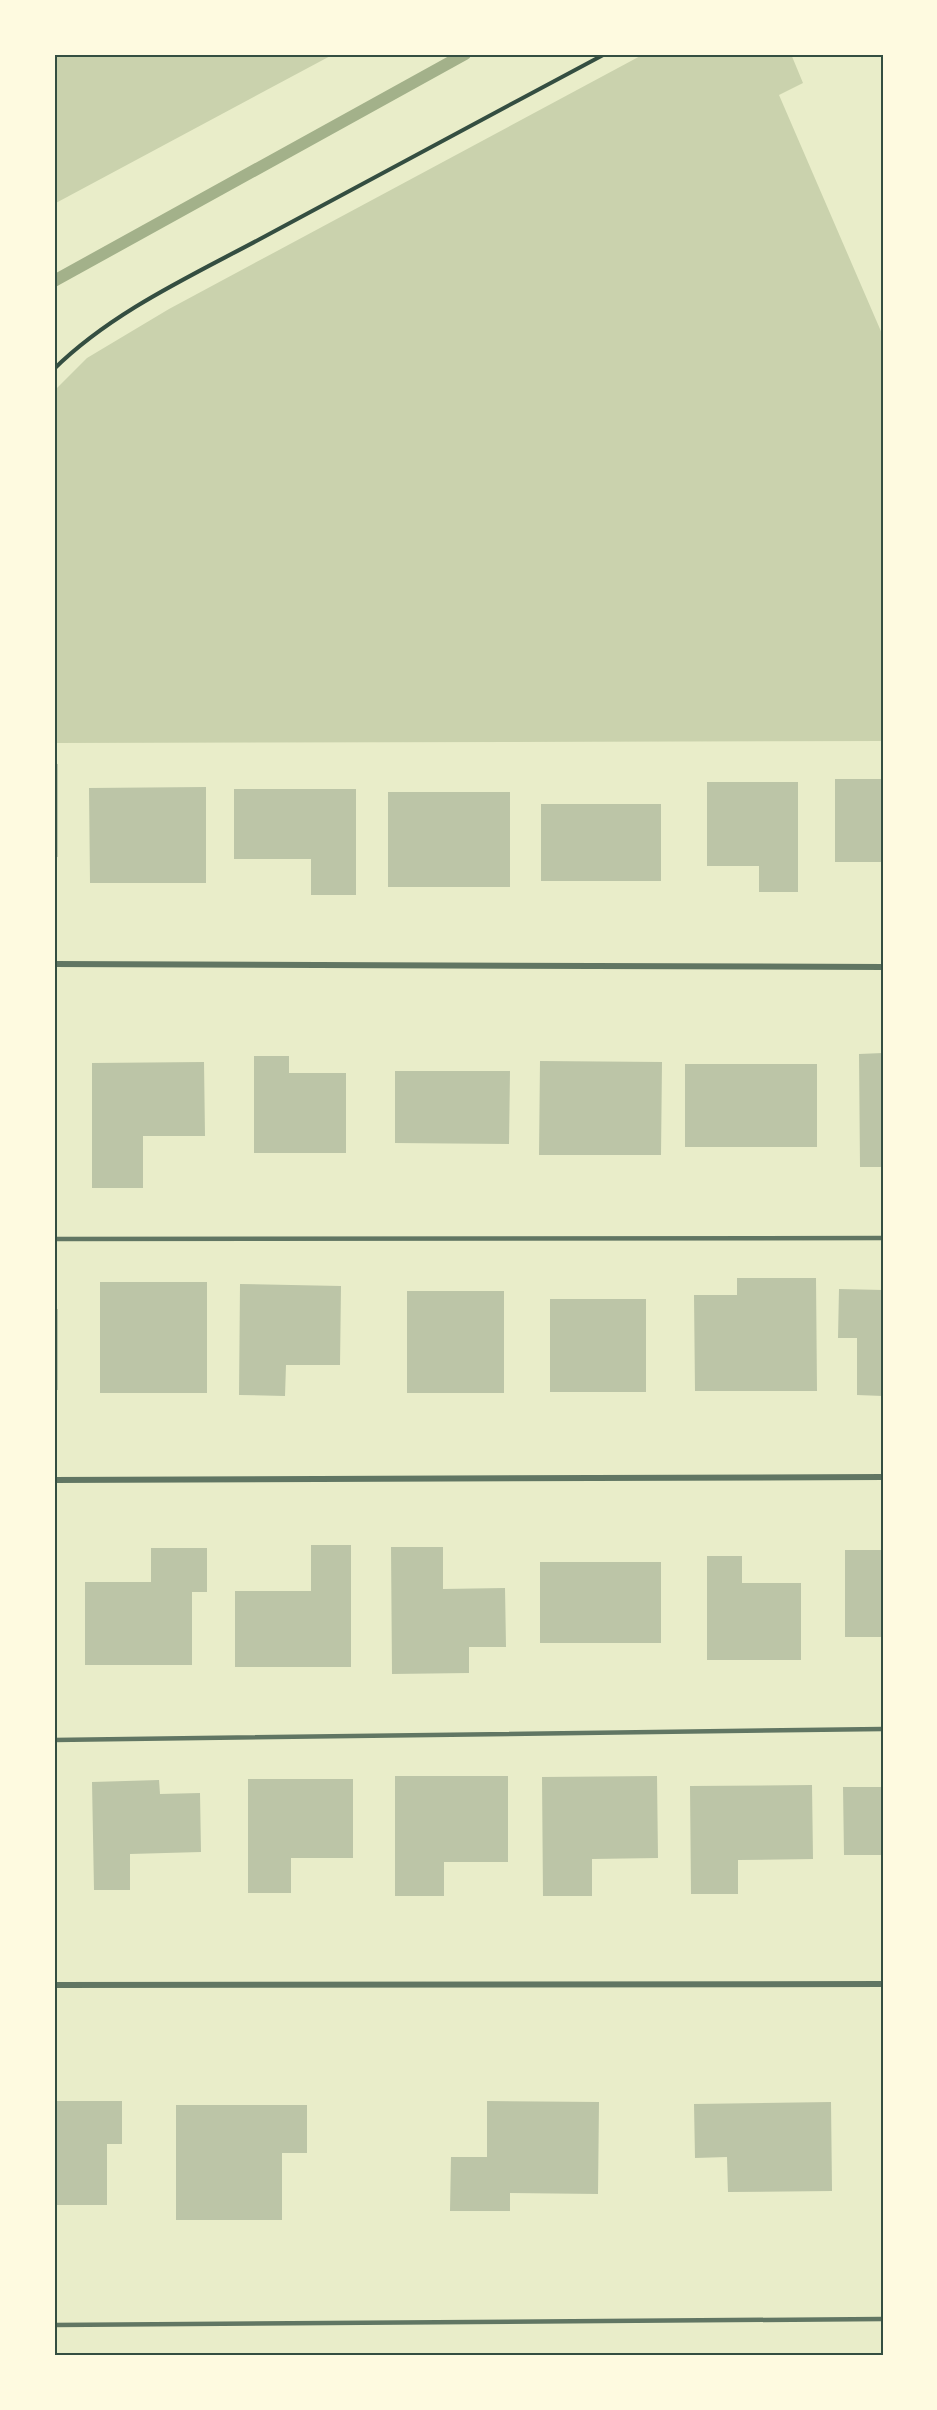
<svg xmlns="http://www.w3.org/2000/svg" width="937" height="2410" viewBox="0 0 937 2410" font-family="Poppins,sans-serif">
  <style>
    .green { fill: #cad2ad }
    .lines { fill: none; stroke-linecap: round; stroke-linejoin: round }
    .stream { stroke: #a3b18a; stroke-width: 12 }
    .building { fill: #bcc5a7 }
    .path { stroke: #344e41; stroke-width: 4 }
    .service { stroke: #617663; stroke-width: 4.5 }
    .minor { stroke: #617663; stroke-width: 6 }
    .neatline { fill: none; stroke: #344e41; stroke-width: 2 }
  </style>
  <rect width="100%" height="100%" fill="#e9edc9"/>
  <!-- green -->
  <path class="green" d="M 54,54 L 334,54 L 54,204 Z
    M 644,54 L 791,54 L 803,83 L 779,95 L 883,336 L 883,741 L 54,743 L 54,391 L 87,358 L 169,309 Z"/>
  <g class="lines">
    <!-- stream -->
    <path class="stream" d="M 54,281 L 465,54"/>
  </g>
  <!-- building -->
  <path class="building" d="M 54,764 L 58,764 L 58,857 L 54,857 Z
    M 835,779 L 883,779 L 883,862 L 835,862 Z
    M 707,782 L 798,782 L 798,892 L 759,892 L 759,866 L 707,866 Z
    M 206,787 L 206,883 L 90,883 L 89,788 Z
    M 234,789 L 356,789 L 356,895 L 311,895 L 311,859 L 234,859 Z
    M 388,792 L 510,792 L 510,887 L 388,887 Z
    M 541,804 L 661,804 L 661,881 L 541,881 Z
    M 883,1053 L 883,1167 L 860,1167 L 859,1054 Z
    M 254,1056 L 289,1056 L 289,1073 L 346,1073 L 346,1153 L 254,1153 Z
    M 540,1061 L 662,1062 L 661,1155 L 539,1155 Z
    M 204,1062 L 205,1136 L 143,1136 L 143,1188 L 92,1188 L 92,1063 Z
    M 685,1064 L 817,1064 L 817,1147 L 685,1147 Z
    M 395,1071 L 510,1071 L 509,1144 L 395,1143 Z
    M 737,1278 L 816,1278 L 817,1391 L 695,1391 L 694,1295 L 737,1295 Z
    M 100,1282 L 207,1282 L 207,1393 L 100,1393 Z
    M 240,1284 L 341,1286 L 340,1365 L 286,1365 L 285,1396 L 239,1395 Z
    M 839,1289 L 883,1290 L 883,1396 L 857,1395 L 857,1338 L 838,1338 Z
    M 407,1291 L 504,1291 L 504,1393 L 407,1393 Z
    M 550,1299 L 646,1299 L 646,1392 L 550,1392 Z
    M 54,1309 L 58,1309 L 58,1390 L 54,1390 Z
    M 311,1545 L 351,1545 L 351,1667 L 235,1667 L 235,1591 L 311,1591 Z
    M 391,1547 L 443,1547 L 443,1589 L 505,1588 L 506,1647 L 469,1647 L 469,1673 L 392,1674 Z
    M 151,1548 L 207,1548 L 207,1592 L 192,1592 L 192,1665 L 85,1665 L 85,1582 L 151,1582 Z
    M 845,1550 L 883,1550 L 883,1637 L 845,1637 Z
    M 707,1556 L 742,1556 L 742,1583 L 801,1583 L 801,1660 L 707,1660 Z
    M 540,1562 L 661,1562 L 661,1643 L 540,1643 Z
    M 395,1776 L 508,1776 L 508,1862 L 444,1862 L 444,1896 L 395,1896 Z
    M 657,1776 L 658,1858 L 592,1859 L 592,1896 L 543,1896 L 542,1777 Z
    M 248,1779 L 353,1779 L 353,1858 L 291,1858 L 291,1893 L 248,1893 Z
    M 159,1780 L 160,1794 L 200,1793 L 201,1852 L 130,1854 L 130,1890 L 94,1890 L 92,1782 Z
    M 54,1784 L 57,1784 L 57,1896 L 54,1896 Z
    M 812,1785 L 813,1859 L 738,1860 L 738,1894 L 691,1894 L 690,1786 Z
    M 843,1787 L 883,1787 L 883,1855 L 844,1855 Z
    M 54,2101 L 122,2101 L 122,2144 L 107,2144 L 107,2205 L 54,2205 Z
    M 487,2101 L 599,2102 L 598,2194 L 510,2193 L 510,2211 L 450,2211 L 451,2157 L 487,2157 Z
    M 831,2102 L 832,2191 L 728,2192 L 727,2157 L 695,2158 L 694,2104 Z
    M 176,2105 L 307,2105 L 307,2153 L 282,2153 L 282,2220 L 176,2220 Z"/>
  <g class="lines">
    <!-- path -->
    <path class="path" d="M 54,369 C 115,309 198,273 273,232 C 383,173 494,113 605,54"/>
    <!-- service -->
    <path class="service" d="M 54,1239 L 883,1238
      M 54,1740 L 883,1729
      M 54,2325 L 883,2319"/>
    <!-- minor -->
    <path class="minor" d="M 54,964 L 883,967
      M 54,1480 L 883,1477
      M 54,1985 L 883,1984"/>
  </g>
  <!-- border -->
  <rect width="937" height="2410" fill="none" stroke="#fefae0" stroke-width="111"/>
  <rect x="56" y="56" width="826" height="2298" class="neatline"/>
</svg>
